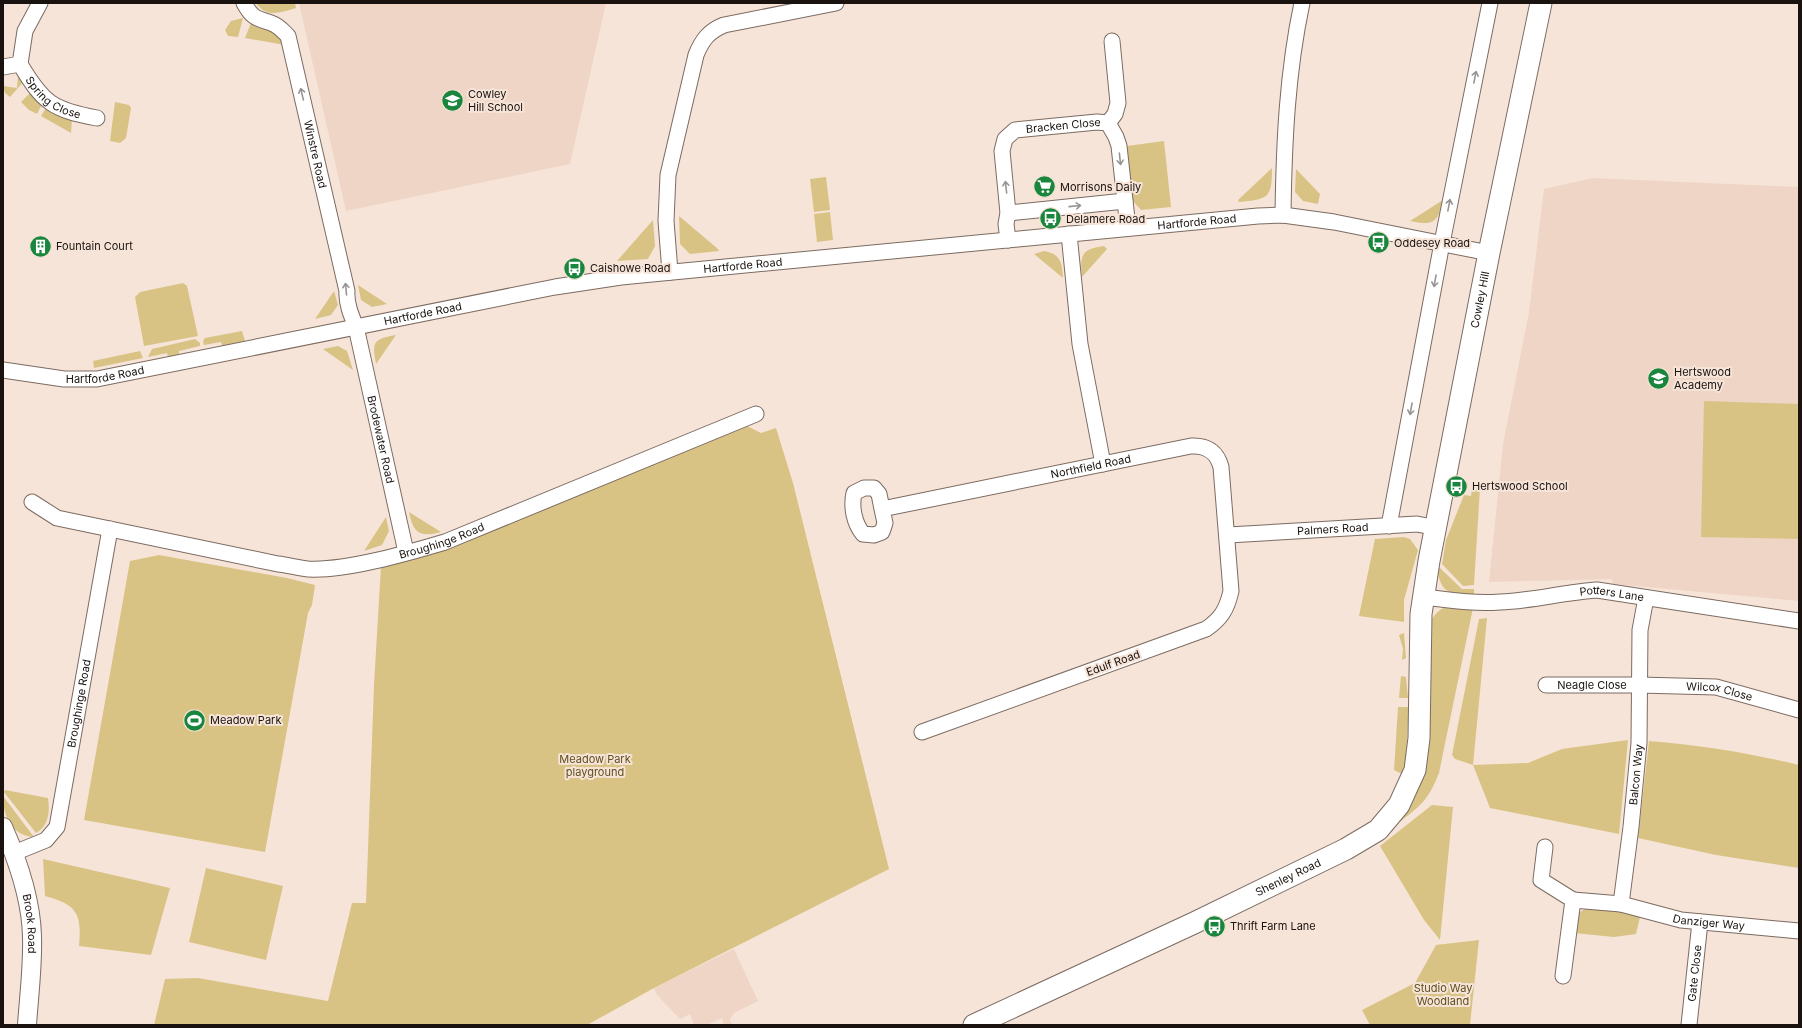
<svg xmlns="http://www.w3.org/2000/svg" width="1802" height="1028" viewBox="0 0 1802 1028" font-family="Inter,sans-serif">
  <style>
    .built { fill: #efd5c5 }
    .green { fill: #d8c385 }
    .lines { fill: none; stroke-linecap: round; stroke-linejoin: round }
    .minor-casing { stroke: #7c6b61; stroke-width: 17 }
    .tertiary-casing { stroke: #7c6b61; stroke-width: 20 }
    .secondary-casing { stroke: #7c6b61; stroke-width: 23 }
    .minor { stroke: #fff; stroke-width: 15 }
    .tertiary { stroke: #fff; stroke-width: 18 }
    .secondary { stroke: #fff; stroke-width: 21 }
    .oneway { stroke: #989493 }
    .labels { text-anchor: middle; stroke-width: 4; stroke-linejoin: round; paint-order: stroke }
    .poi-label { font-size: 11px; fill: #19120e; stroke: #f7e4d8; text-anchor: start }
    .street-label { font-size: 11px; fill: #19120e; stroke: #f7e4d8 }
    .park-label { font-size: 11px; fill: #5e4e1f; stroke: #f7e4d8 }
  </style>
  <rect width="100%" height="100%" fill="#f7e4d8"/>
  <!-- built -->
  <path class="built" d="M 299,3 L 606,3 L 570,164 L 346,211 Z
    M 1593,178 L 1799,187 L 1799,601 L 1613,584 L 1612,579 L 1489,582 L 1503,444 L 1529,312 L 1544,189 Z
    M 734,949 L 758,1001 L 734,1013 L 730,1020 L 732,1025 L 724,1025 L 722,1018 L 707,1025 L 694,1025 L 690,1014 L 680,1019 L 657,995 L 654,988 Z"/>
  <!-- green -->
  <path class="green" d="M 256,3 L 295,3 L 296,8 C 281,12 267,19 256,3 Z
    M 243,18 L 238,37 L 228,36 L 225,30 L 231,21 Z
    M 251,23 C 266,34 275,26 285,45 L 245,38 Z
    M 18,76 L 24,81 L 10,97 L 5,93 L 3,86 L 17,88 Z
    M 31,92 L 42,104 L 37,114 L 29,110 L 21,102 Z
    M 115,102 L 129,105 L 131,108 L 126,138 L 120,143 L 110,141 Z
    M 46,108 L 72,119 L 71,133 L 41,116 Z
    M 1164,141 L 1171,207 L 1141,210 L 1133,201 L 1127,146 Z
    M 1272,168 C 1272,199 1268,199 1239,202 L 1238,200 Z
    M 1296,169 L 1320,194 L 1318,204 L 1303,201 L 1295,192 Z
    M 826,177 L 830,210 L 814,212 L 810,179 Z
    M 1443,200 C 1438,223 1433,226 1410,221 Z
    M 830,212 L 833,240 L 817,242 L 814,214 Z
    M 679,216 L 718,249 L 719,251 L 690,254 L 680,244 Z
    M 653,220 L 655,246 L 648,259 L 617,261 Z
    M 1104,246 L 1107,249 L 1082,277 C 1080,257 1080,249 1104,246 Z
    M 1044,251 C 1061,254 1062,263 1063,278 L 1034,254 Z
    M 183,283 L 187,286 L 198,336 L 144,346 L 135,297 L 140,292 Z
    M 358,285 L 387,304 L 372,307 L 361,300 Z
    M 334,291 L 338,305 L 331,315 L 315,319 Z
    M 242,331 L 245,341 L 222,346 L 221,342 L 204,345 L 203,341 L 205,338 Z
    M 396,335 L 376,364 C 372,342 373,339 396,335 Z
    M 195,339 L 200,343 L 200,346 L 179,351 L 179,354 L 168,357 L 167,353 L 148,357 L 152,349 Z
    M 338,346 L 347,351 L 353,370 L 323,349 Z
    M 140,351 L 143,358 L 94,368 L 93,361 Z
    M 1704,401 L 1799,404 L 1799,539 L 1701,537 Z
    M 745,425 L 761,433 L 776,428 L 793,483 L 889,869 L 654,988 L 587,1025 L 154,1025 L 165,979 L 198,978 L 328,1001 L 352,903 L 366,903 L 374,685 L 381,566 Z
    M 1473,482 L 1480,488 L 1474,585 L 1463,586 L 1442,564 L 1446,540 L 1464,495 L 1471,496 Z
    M 409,512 L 441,532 C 420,538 413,533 409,512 Z
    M 386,517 L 389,531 L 382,545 L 364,551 Z
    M 1404,537 L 1410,539 L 1418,550 L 1404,600 L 1404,622 L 1359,616 L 1375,539 Z
    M 159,555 L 287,578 L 315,585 L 312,605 L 308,613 L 265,852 L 84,820 L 130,561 Z
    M 1437,568 L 1440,568 L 1462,589 L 1474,589 L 1474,597 C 1450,593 1441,595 1437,568 Z
    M 1448,606 L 1473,608 L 1439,773 C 1427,804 1418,807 1392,828 L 1410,803 L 1431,621 C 1435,613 1440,609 1448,606 Z
    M 1487,618 L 1473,765 L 1528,763 L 1562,749 L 1628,740 L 1619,834 L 1490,808 L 1473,765 L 1455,759 L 1452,755 L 1479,619 Z
    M 1404,633 L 1406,658 L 1402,660 L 1403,649 L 1399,635 Z
    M 1401,676 L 1406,677 L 1408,698 L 1399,698 Z
    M 1398,707 L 1409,707 L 1406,758 L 1402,774 L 1394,770 Z
    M 1649,741 C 1700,745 1749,753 1799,765 L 1799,868 L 1716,855 L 1638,838 Z
    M 5,790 L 48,798 C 50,811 49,826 36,833 L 4,792 Z
    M 3,796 L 34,837 C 12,836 3,816 3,796 Z
    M 1432,805 L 1453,807 L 1440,940 L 1424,920 L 1380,846 Z
    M 43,859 L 170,888 L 151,955 L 79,946 C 82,913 77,905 45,896 Z
    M 206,868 L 283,886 L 266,960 L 189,942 Z
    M 1589,908 L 1630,913 L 1640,917 L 1636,934 L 1614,937 L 1574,933 C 1576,921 1575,911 1589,908 Z
    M 1479,940 L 1470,1025 L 1370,1025 L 1362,1010 L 1415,983 L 1436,945 Z"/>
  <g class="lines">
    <defs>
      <g id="minor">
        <path id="s1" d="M 244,3 C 252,18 256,18 271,23 C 278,25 283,31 288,36 L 347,291 C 346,303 351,315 356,327 L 406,552"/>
        <path id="s2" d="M 20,64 C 43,103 53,110 97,118"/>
        <path d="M 3,67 L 20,64 L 25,31 L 40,3"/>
        <path d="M 1108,123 L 1115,114 L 1118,103 L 1112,41"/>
        <path d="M 1008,213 L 1125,201"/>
        <path d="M 1283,215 C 1284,143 1287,73 1302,3"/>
        <path d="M 1069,234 L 1080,344 L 1103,464"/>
        <path id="s3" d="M 1008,240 L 1006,224 L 1008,213 L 1002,151 L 1005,139 L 1015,130 L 1097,122 L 1108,123 L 1116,137 L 1119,146 L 1128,228"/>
        <path d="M 670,272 L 666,221 L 668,175 L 696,55 C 702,40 709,31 724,25 L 836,3"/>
        <path id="s4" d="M 3,370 L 64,379 L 97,379 L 555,287 L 621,277 L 1258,216 L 1283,215 L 1334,222 L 1489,253"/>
        <path id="s5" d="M 32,502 L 57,518 L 278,564 C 288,565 298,568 308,569 C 346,571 408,553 445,542 L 756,414"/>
        <path id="s6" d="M 882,509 L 879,494 L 874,488 L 864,488 L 854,493 C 851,507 854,523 863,534 L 874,535 L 882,532 L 885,523 L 882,509 L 1191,446 C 1207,445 1217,452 1221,467 L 1231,591 C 1227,609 1221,619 1206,629 L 922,732"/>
        <path d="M 1389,526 L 1442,243 L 1490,3"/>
        <path id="s7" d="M 1228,535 L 1417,524 L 1437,528"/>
        <path id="s8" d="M 1424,597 C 1449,600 1474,604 1500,602 C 1532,601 1565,592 1597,590 L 1799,621"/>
        <path id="s9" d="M 1546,685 L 1639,685 L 1716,687 L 1799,710"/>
        <path d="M 1545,847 L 1541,880 L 1573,900"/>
        <path id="s10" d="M 14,853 L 46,840 L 57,827 L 110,529"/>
        <path id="s11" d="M 1621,904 L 1681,920 L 1799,931"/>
        <path id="s12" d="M 1563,976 L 1573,900 L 1621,904 L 1631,827 L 1639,743 L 1640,630 L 1646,598"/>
        <path id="s13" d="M 1689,1025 L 1700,922"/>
      </g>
      <g id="tertiary">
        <path id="s14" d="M 3,827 C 18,861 31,898 32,936 C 33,966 29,995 27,1025"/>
      </g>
      <g id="secondary">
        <path id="s15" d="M 974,1025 L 1194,923 L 1346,849 L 1378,830 L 1399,805 L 1415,770 L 1419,738 L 1421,614 L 1429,561 L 1489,253 L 1541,3"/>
      </g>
    </defs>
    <!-- minor casing -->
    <use href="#minor" class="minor-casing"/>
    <!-- tertiary casing -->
    <use href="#tertiary" class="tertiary-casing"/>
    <!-- secondary casing -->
    <use href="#secondary" class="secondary-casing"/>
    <!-- minor -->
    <use href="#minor" class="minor"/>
    <!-- tertiary -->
    <use href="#tertiary" class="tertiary"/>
    <!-- secondary -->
    <use href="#secondary" class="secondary"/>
  </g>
  <!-- one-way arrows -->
  <defs><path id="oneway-shaft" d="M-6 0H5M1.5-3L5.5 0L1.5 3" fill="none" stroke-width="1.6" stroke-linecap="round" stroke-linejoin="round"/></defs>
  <g class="oneway">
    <use href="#oneway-shaft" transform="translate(1475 77) rotate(-79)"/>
    <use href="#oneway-shaft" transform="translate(302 94) rotate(-103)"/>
    <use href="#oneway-shaft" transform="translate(1120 159) rotate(84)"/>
    <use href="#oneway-shaft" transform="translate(1006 187) rotate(-96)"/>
    <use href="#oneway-shaft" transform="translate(1449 205) rotate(-79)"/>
    <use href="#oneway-shaft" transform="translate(1075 206) rotate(-6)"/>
    <use href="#oneway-shaft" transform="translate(1435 281) rotate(100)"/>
    <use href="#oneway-shaft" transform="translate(346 289) rotate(-95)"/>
    <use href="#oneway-shaft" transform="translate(1411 409) rotate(100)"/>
  </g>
  <!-- icons -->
  <defs>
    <symbol id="school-disc" viewBox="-11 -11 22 22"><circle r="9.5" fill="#1a863d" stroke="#f7e4d8"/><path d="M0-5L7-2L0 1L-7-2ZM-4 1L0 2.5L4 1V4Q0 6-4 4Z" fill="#fff"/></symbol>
    <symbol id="supermarket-disc" viewBox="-11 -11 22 22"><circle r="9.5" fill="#1a863d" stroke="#f7e4d8"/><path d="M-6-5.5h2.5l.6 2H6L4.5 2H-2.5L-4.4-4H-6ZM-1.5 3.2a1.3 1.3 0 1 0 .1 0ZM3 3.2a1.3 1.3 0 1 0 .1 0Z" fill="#fff"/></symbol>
    <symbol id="bus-disc" viewBox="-11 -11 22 22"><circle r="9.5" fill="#1a863d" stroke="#f7e4d8"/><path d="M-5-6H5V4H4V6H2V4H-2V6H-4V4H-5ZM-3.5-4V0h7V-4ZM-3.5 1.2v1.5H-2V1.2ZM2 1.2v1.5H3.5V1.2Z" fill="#fff"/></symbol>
    <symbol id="building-disc" viewBox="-11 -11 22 22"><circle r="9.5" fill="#1a863d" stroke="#f7e4d8"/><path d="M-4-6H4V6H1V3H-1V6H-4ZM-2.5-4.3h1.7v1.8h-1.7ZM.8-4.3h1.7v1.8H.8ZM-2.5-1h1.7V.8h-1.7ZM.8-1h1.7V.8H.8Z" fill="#fff"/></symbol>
    <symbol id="stadium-disc" viewBox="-11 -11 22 22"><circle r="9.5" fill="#1a863d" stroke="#f7e4d8"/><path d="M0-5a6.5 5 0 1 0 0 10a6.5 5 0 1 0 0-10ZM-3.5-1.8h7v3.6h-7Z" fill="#fff"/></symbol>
  </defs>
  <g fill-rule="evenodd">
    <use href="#school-disc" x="440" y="88" width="25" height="25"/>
    <use href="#supermarket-disc" x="1032" y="174" width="25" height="25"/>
    <use href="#bus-disc" x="1038" y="206" width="25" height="25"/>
    <use href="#bus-disc" x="1366" y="230" width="25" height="25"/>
    <use href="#building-disc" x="28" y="234" width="25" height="25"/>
    <use href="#bus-disc" x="562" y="256" width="25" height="25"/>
    <use href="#school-disc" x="1646" y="366" width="25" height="25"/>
    <use href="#bus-disc" x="1444" y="474" width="25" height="25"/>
    <use href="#stadium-disc" x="182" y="708" width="25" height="25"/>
    <use href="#bus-disc" x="1202" y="914" width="25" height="25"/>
  </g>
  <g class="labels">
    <!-- poi labels -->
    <g class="poi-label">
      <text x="468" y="98">Cowley<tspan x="468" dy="13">Hill School</tspan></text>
      <text x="1060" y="191">Morrisons Daily</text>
      <text x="1066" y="223">Delamere Road</text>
      <text x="1394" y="247">Oddesey Road</text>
      <text x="56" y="250">Fountain Court</text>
      <text x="590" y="272">Caishowe Road</text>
      <text x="1674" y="376">Hertswood<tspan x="1674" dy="13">Academy</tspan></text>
      <text x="1472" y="490">Hertswood School</text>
      <text x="210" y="724">Meadow Park</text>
      <text x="1230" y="930">Thrift Farm Lane</text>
    </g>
    <!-- street labels -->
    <g class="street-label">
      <text dy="4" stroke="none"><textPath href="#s2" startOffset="49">Spring Close</textPath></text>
      <text dy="4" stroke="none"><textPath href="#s3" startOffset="164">Bracken Close</textPath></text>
      <text dy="4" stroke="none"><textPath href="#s1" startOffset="178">Winstre Road</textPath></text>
      <text dy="4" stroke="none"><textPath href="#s4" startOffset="1207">Hartforde Road</textPath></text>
      <text dy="4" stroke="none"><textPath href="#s4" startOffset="751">Hartforde Road</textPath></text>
      <text dy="4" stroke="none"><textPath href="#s15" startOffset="996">Cowley Hill</textPath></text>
      <text dy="4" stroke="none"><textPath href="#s4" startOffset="427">Hartforde Road</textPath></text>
      <text dy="4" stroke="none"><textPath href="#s4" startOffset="103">Hartforde Road</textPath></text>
      <text dy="4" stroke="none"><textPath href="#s1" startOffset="471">Brodewater Road</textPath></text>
      <text dy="4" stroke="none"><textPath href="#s6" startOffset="344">Northfield Road</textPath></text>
      <text dy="4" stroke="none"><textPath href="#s7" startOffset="105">Palmers Road</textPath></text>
      <text dy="4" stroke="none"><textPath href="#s5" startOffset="423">Broughinge Road</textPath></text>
      <text dy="4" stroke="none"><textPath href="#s8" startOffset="189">Potters Lane</textPath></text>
      <text transform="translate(1113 663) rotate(-20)" y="4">Edulf Road</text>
      <text dy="4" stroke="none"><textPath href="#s9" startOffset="46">Neagle Close</textPath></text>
      <text dy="4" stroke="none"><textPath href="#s9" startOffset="174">Wilcox Close</textPath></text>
      <text dy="4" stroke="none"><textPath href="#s10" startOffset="177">Broughinge Road</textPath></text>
      <text dy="4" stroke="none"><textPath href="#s12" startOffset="255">Balcon Way</textPath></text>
      <text dy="4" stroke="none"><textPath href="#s15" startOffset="347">Shenley Road</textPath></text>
      <text dy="4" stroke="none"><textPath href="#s11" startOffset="90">Danziger Way</textPath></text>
      <text dy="4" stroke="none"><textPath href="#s14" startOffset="101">Brook Road</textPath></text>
      <text dy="4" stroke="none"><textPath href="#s13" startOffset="52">Gate Close</textPath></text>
    </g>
    <!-- park labels -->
    <g class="park-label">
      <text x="595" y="763">Meadow Park<tspan x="595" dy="13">playground</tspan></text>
      <text x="1443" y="992">Studio Way<tspan x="1443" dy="13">Woodland</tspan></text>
    </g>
  </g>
  <!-- border -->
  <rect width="1802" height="1028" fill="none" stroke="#19120e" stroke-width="8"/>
</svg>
